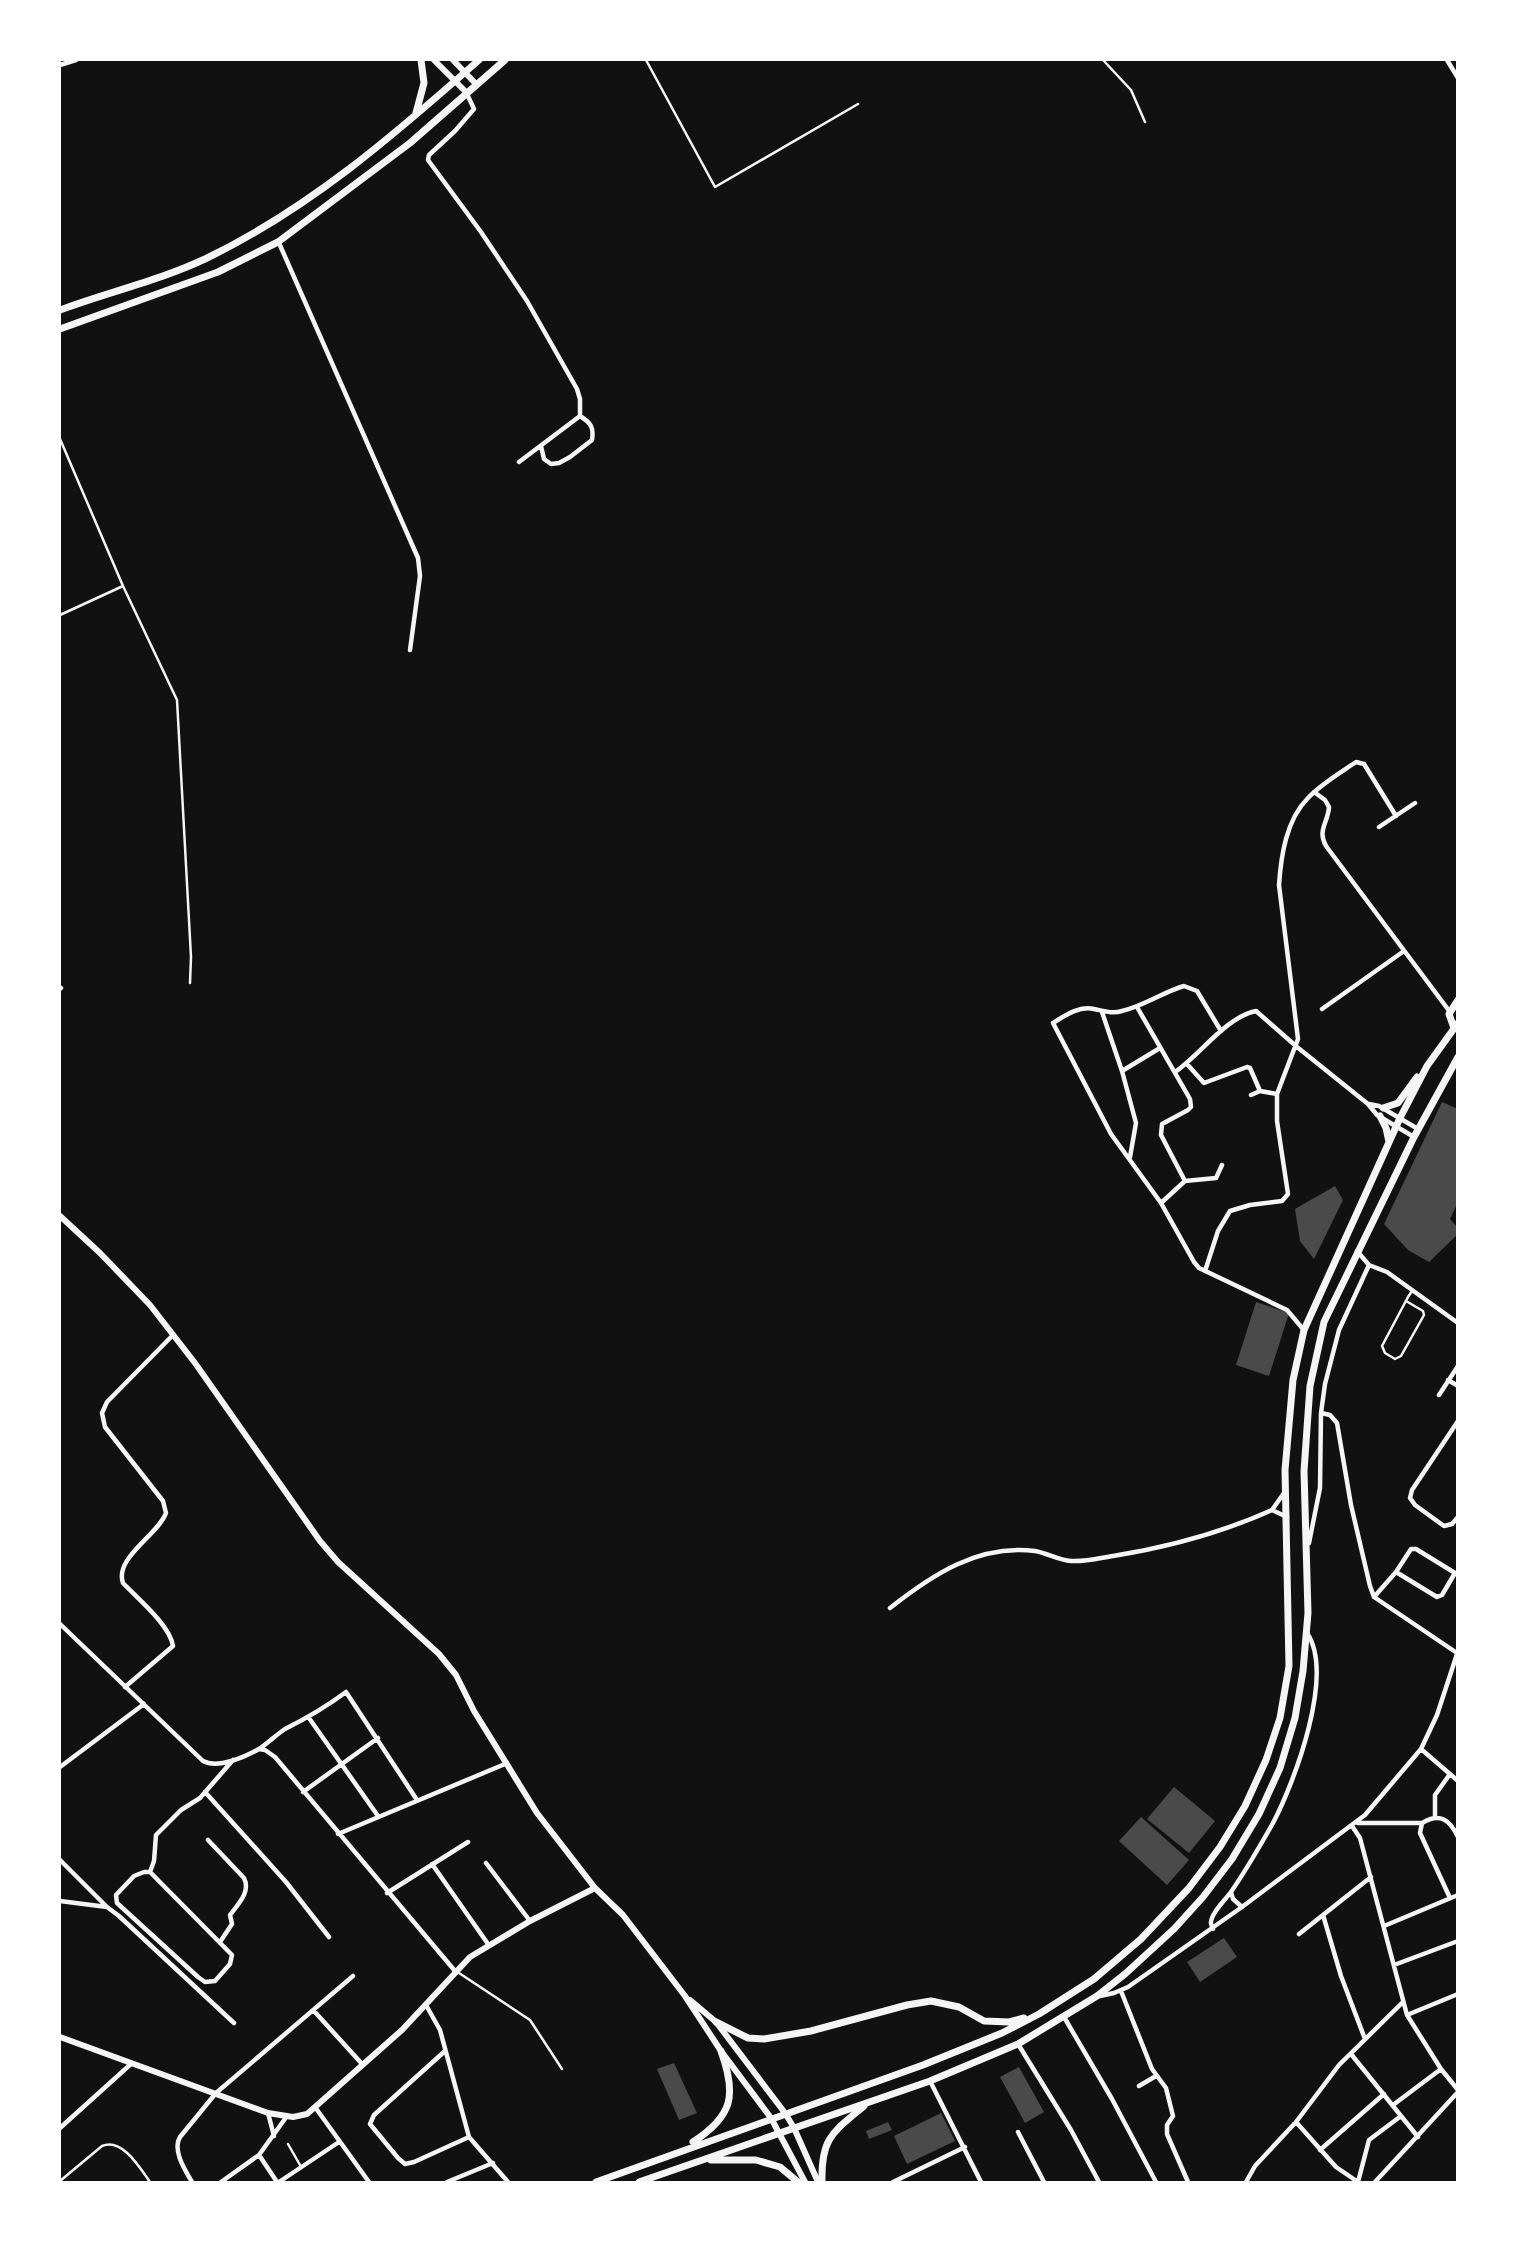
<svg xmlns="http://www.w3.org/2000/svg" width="1517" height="2242" viewBox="0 0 1517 2242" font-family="Raleway,sans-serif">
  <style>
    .building { fill: #4a4a4a }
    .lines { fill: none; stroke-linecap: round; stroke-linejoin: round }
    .service { stroke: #f5f5f5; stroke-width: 2.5 }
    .minor { stroke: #f5f5f5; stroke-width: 4.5 }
    .tertiary { stroke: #f5f5f5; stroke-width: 6 }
    .secondary { stroke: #f5f5f5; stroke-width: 6 }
    .primary { stroke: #f5f5f5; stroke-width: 7 }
  </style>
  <rect width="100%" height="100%" fill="#111"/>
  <!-- building -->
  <path class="building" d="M 1442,1102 L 1458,1109 L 1458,1202 L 1450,1219 L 1458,1228 L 1458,1234 L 1429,1262 L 1408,1250 L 1384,1224 Z
    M 1335,1186 L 1343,1200 L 1314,1259 L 1300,1241 L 1295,1209 Z
    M 1256,1302 L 1289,1313 L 1269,1376 L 1236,1365 Z
    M 1174,1787 L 1215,1821 L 1189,1853 L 1147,1819 Z
    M 1141,1817 L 1189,1860 L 1167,1885 L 1119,1841 Z
    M 1224,1938 L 1237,1957 L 1200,1982 L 1187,1962 Z
    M 674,2063 L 697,2113 L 679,2120 L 657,2069 Z
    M 1019,2067 L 1044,2112 L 1025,2123 L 1000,2077 Z
    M 941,2113 L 955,2141 L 907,2164 L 894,2136 Z
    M 888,2122 L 892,2130 L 869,2139 L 866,2131 Z"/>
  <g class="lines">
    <!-- service -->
    <path class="service" d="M 646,60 L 715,187 L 858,104
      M 1103,60 L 1131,90 L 1145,122
      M 60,439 L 123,586 L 177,700 L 191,957 L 190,983
      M 60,615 L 123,586
      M 1406,1301 L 1423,1311 L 1424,1315 L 1401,1356 L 1395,1359 L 1385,1353 L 1382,1346 L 1408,1297 L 1412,1291
      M 459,1973 L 530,2020 L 562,2069
      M 288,2144 L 300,2165
      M 60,2181 L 102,2146 C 122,2137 140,2168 150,2182"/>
    <!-- minor -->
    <path class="minor" d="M 1447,60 L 1458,78
      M 60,65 L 76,60
      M 467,94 L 474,109 L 455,131 L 429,155 L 428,160 L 481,232 L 527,301 L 577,389 L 580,399 L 580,416 L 519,462
      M 279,243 L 418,558 L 420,576 L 410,650
      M 541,446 L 544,459 L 551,464 L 559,463 L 570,457 L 592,440 C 594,427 591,423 580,416
      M 1314,792 L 1325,800 L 1329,807 C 1328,823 1317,830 1326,846 L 1450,1012
      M 1379,827 L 1415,803
      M 60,989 L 61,988
      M 1137,1007 L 1190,1099 L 1191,1107 L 1188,1110 L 1162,1124 L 1161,1135 L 1185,1181
      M 1322,1009 L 1404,951
      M 1102,1012 L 1122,1071 L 1136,1123 L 1130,1157
      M 1221,1031 L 1197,991 L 1184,986 C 1163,992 1144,1006 1122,1011 C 1112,1014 1104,1011 1094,1009 C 1080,1005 1064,1016 1053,1023 L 1111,1134 L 1161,1203 L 1194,1262 L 1199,1268 L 1287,1310 L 1303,1329
      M 1187,1064 L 1204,1083 L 1247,1067 L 1250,1068 L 1260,1091 L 1277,1094
      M 1122,1071 L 1160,1048
      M 1175,1072 C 1200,1055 1226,1017 1256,1011 L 1297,1047 L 1368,1104 L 1377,1115 L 1414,1137
      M 1251,1095 L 1260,1091
      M 1369,1104 L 1379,1106 L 1418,1129
      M 1161,1203 L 1185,1181 L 1216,1178 L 1222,1165
      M 1357,1251 L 1369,1265 L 1387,1272 L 1458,1323
      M 1205,1271 L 1218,1231 L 1230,1211 L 1250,1205 L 1282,1201 L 1288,1194 L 1277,1121 L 1277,1094 L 1298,1039 L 1279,885 C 1281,856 1286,820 1308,798 C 1321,784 1340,773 1356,762 L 1364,764 L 1396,816
      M 1448,1380 L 1458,1386
      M 1439,1395 L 1458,1366
      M 1321,1413 L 1330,1415 L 1337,1423 L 1351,1505 L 1370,1586 L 1374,1597 L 1457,1653
      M 1458,1421 L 1412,1490 L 1410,1498 L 1415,1505 L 1444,1526 L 1452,1524 L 1458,1517
      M 1272,1510 L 1284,1493
      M 1272,1510 L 1287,1517
      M 1309,1543 L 1320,1488 L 1321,1413 L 1325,1384 L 1339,1330 L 1369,1265
      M 1374,1597 L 1396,1572 L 1411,1549 L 1416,1549 L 1455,1573 L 1442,1595 L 1437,1597 L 1396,1572
      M 890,1608 C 932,1575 978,1544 1035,1551 C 1047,1553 1058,1560 1071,1561 C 1085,1562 1100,1558 1113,1556 C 1169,1547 1221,1533 1272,1510
      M 60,1624 L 203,1761 C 218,1769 245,1757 259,1749 C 268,1743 276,1735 285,1729 C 307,1718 326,1707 346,1692 L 417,1800
      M 125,1687 L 173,1646 C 170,1625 137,1598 123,1583 C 114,1558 158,1535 166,1513 L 163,1501 L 105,1427 L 102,1413 L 107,1402 L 173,1335
      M 309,1718 L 378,1816
      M 259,1749 L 265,1750 L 275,1757 L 455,1971
      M 1421,1749 L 1458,1781
      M 60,1767 L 144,1704
      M 205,1792 L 286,1882 L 329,1937
      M 303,1792 L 378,1738
      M 1435,1817 L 1435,1795 L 1450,1774
      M 1358,1823 L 1422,1823
      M 1352,1826 L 1360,1838 L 1407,2015 L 1441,2069 L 1458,2090
      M 338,1834 L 505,1764
      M 208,1840 L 244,1878 C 251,1892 238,1904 230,1915 L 232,1924 L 220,1942
      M 60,1860 L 106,1906
      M 486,1863 L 530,1921
      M 432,1864 L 488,1944
      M 144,1872 L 150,1872 L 232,1955 L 230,1964 L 215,1981 L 205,1982 L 198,1977 L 117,1903 L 116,1895 L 134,1876 Z
      M 150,1872 L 154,1861 L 156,1835 L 181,1810 L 200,1798 L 233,1760
      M 1231,1892 L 1233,1899 L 1242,1907
      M 387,1893 L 468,1842
      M 1450,1898 L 1420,1833 L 1422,1823 C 1440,1812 1450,1820 1458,1837
      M 60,1901 L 107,1907 L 119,1916 L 234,2023
      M 1323,1915 L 1341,1976 L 1365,2039
      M 1384,1926 L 1458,1895
      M 1213,1929 C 1211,1924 1210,1923 1212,1918 C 1215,1909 1225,1900 1231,1892 C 1246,1870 1260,1846 1273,1823 C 1295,1781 1335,1674 1307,1633
      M 1299,1934 L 1371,1877
      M 1394,1965 L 1458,1941
      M 1121,1991 L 1152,2069 L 1166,2088 L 1173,2116 L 1167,2125 L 1167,2134 L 1188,2182
      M 1100,1996 L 1114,1993 L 1128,1987 L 1242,1907 L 1365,1815 L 1421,1749 L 1437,1715 L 1458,1651
      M 426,2005 L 440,2030 L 469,2137 L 508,2182
      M 314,2011 L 363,2065
      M 1407,2015 L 1458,1994
      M 1064,2017 L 1112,2099 L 1156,2182
      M 1018,2044 L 1071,2130 L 1099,2182
      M 445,2051 L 374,2115 L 370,2124 L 398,2158 L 405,2164 L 414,2162 L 469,2137
      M 1351,2054 L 1418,2137
      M 930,2081 L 981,2182
      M 1139,2086 L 1156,2076
      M 1393,2105 L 1441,2069
      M 315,2107 L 369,2182
      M 268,2113 L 274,2136
      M 1296,2122 L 1336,2167 L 1358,2182
      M 60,2128 L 132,2063
      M 1018,2132 L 1044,2182
      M 1320,2150 L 1384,2094
      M 259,2155 L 277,2182
      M 192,2182 C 185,2170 172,2150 180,2137 L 216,2093 L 353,1976
      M 221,2182 L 259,2155 L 287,2116
      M 279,2182 L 339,2142
      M 447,2182 L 493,2163
      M 893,2182 L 965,2147
      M 1246,2182 L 1255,2166 L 1296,2122 L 1339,2065 L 1403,2002
      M 1358,2182 L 1369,2140 L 1401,2116
      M 1375,2182 L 1458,2092"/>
    <!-- tertiary -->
    <path class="tertiary" d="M 60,1216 L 100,1253 L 150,1305 L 195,1363 L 320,1541 L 338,1562 L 439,1654 L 456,1675 L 474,1711 L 537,1813 L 595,1888 L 623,1915 L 685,1996 L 721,2051 L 771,2118 L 805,2182
      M 690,2000 L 716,2022 L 785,2113 L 794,2128 L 818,2182
      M 60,2037 L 268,2113 L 293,2117 L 307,2114 L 315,2107 L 402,2030 L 470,1957 L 530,1921 L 595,1888"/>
    <!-- secondary -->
    <path class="secondary" d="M 434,60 L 467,93
      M 453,60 L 476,84"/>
    <!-- primary -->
    <path class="primary" d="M 416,113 L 424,83 L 421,60
      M 60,310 C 108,292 158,281 205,259 C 309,209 394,135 479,60
      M 60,329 L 218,272 L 278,242 L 410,143 L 505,60
      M 1454,1028 L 1449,1014 L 1458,1000
      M 1383,1108 L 1398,1103 L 1417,1077
      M 1380,1116 L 1386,1128 L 1389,1142
      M 716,2022 L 748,2038 L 764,2039 L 811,2031 L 907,2005 L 931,2001 L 959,2007 L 984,2021 L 1009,2022 L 1024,2018
      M 693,2142 C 733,2116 737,2095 721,2051
      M 711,2160 L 756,2160 L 780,2167 L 798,2182
      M 596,2182 L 923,2065 L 1002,2033 L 1039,2014 L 1094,1979 L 1141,1939 L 1189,1888 L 1220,1847 L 1245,1806 L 1266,1760 L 1280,1718 L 1289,1666 L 1285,1470 L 1293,1380 L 1304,1330 L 1400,1118 L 1427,1066 L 1458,1023
      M 639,2182 L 930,2081 L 1018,2044 L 1097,1996 L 1125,1974 L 1174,1929 L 1203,1897 L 1232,1859 L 1259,1814 L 1280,1768 L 1295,1718 L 1303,1671 L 1308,1613 L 1304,1471 L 1310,1386 L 1324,1322 L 1414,1137 L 1458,1057
      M 822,2182 C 821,2138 832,2133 864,2106"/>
  </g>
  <!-- border -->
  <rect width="1517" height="2242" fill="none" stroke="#ffffff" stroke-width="122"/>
</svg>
